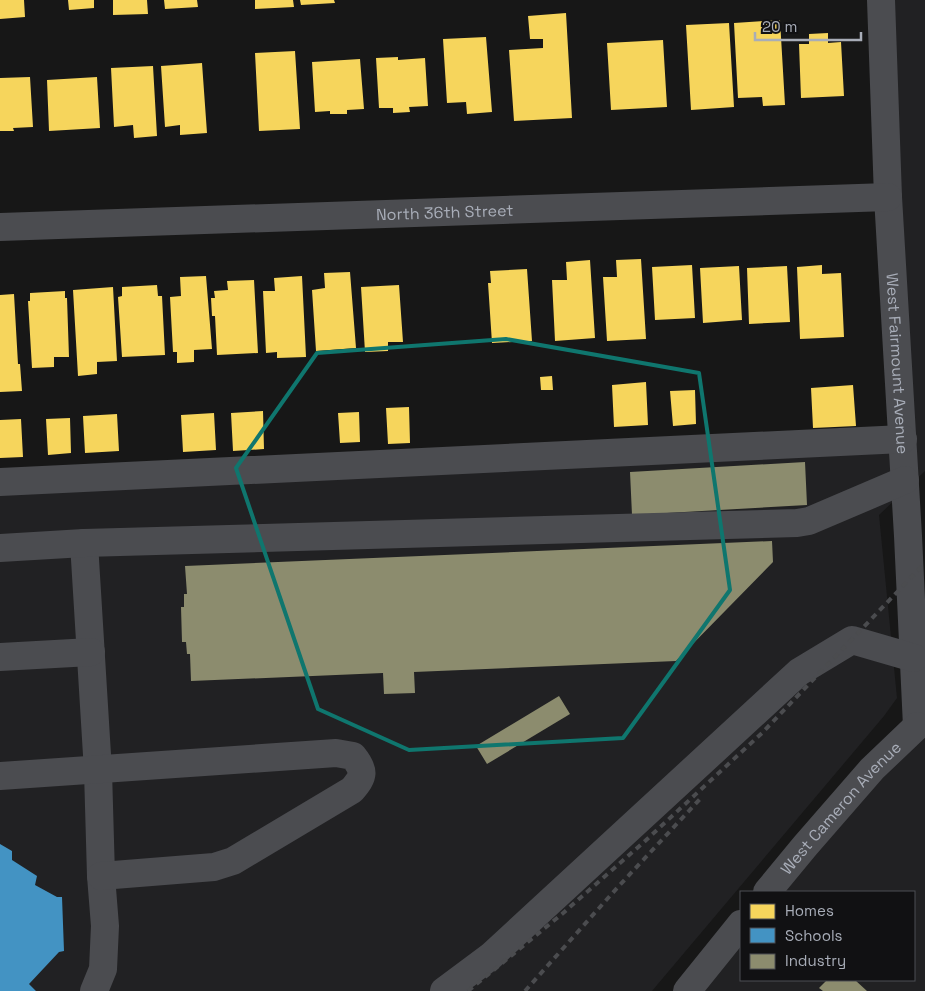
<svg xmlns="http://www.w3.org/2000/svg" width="925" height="991" viewBox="0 0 925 991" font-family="'Space Grotesk',sans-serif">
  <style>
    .built { fill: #212123 }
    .homes { fill: #f6d55c }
    .schools { fill: #4393c3 }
    .industry { fill: #8c8c6e }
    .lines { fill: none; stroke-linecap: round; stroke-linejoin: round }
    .minor { stroke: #4b4c50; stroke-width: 28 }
    .rail { stroke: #4b4c4f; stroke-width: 4; stroke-dasharray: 6 5; stroke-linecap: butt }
    .marked { fill: none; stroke: #0f766e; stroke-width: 4; stroke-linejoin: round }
    .labels { text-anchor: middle; stroke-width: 5; stroke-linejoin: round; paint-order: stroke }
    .street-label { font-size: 16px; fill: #a8adb8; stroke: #111113 }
  </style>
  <rect width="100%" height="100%" fill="#171717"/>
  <!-- built -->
  <path class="built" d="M 881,0 L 925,0 L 925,471 L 879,515 L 897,698 L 884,716 L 652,991 L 0,991 L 0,482 L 903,439 Z
    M 925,646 L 925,991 L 687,991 L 741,924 L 741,980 L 914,980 L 914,892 L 767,892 L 917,726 Z"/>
  <!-- homes -->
  <path class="homes" d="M 0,0 L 24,0 L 25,17 L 0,19 Z
    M 68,0 L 94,0 L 94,8 L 69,10 Z
    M 113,0 L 147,0 L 148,14 L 113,15 Z
    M 164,0 L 197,0 L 198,7 L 165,9 Z
    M 255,0 L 293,0 L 294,7 L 255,9 Z
    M 300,0 L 334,0 L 335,3 L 301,5 Z
    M 566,13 L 572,118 L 514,121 L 509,50 L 543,48 L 543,39 L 530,39 L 528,16 Z
    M 780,20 L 785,105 L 763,106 L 762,97 L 738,98 L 734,23 Z
    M 729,23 L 734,107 L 691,110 L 686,25 Z
    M 828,33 L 828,43 L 841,42 L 844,96 L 801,98 L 799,44 L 809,44 L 809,34 Z
    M 486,37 L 492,112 L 467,114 L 466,102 L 447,103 L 443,39 Z
    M 663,40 L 667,107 L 611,110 L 607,43 Z
    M 295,51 L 300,129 L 259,131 L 255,53 Z
    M 398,57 L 398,60 L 425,58 L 428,106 L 409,107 L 410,112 L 393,113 L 393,108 L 379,108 L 376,58 Z
    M 360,59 L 364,109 L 347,110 L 347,114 L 330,114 L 330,111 L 315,112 L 312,62 Z
    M 202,63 L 207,133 L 180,135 L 180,125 L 165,127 L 161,66 Z
    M 153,66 L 157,136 L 134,138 L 133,125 L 114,127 L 111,68 Z
    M 30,77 L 33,127 L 13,128 L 14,131 L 0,131 L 0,78 Z
    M 97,77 L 100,128 L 49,131 L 47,80 Z
    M 641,259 L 646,339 L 607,341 L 603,277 L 617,277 L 616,260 Z
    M 590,260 L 595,338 L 555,341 L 552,280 L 567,280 L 566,262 Z
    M 692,265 L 695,318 L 655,320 L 652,267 Z
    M 822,265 L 822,274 L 841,273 L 844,337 L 800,339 L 797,267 Z
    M 739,266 L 742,320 L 703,323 L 700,268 Z
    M 787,266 L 790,322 L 749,324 L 747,268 Z
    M 527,269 L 532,341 L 492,343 L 488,283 L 491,283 L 490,271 Z
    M 350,272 L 356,348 L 316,351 L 312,290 L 325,288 L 324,273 Z
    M 206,276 L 212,349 L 194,350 L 194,362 L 177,363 L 177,352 L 173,352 L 170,297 L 181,296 L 180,277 Z
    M 302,276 L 306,357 L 277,358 L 277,352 L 266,353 L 263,291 L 275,291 L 274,278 Z
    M 254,280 L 258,353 L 217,355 L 215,316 L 212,316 L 211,298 L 215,298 L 214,291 L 228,290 L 227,281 Z
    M 157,285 L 158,296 L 162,296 L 165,355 L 122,357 L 118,297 L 122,296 L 122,287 Z
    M 399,285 L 403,342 L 388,342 L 388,351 L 365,352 L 361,287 Z
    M 113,287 L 117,361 L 97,362 L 97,374 L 78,376 L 73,290 Z
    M 65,291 L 65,298 L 67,298 L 69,357 L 54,357 L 54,367 L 32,368 L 28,301 L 30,301 L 30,293 Z
    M 14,294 L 18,364 L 20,364 L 22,391 L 0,392 L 0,295 Z
    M 552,376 L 553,390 L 541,390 L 540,377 Z
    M 646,382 L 648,425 L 614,427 L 612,385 Z
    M 853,385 L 856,426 L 813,428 L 811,388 Z
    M 695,390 L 696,424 L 673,426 L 670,391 Z
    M 409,407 L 410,443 L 388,444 L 386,408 Z
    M 263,411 L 264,449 L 233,451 L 231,413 Z
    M 359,412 L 360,442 L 340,443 L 338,413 Z
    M 214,413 L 216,450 L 183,452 L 181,415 Z
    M 117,414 L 119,451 L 85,453 L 83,416 Z
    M 70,418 L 71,453 L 48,455 L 46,419 Z
    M 21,419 L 23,457 L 0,458 L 0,420 Z"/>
  <!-- schools -->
  <path class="schools" d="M 0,844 L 12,851 L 12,860 L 37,876 L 35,885 L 57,897 L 62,897 L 64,951 L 59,952 L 29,984 L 36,991 L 0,991 Z"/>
  <!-- industry -->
  <path class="industry" d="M 805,462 L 807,505 L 632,515 L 630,472 Z
    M 772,541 L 773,562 L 676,661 L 414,672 L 415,693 L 384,694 L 383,673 L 191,681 L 190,654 L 187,654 L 186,642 L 182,642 L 181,607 L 184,607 L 184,594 L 187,594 L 185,566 Z
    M 559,696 L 570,714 L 487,764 L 476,746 Z
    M 827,980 L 855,980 L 867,991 L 823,991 L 819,988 Z"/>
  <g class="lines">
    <!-- minor -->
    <g class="minor">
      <path id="s1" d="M 881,0 L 888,197 L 908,536 L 917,726"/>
      <path id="s2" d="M 0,227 L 888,197"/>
      <path d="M 0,482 L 903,439"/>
      <path d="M 84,543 L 98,771 L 101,876 L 105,926 L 103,969 L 94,991"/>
      <path d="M 0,548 L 84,543 L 797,523 L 809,521 L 905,480"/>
      <path d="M 0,657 L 91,652"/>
      <path d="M 0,776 L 336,753 L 353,756 C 365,771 364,776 352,790 L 233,861 L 214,867 L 101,876"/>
      <path id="s3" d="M 767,892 L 805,846 L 872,769 L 917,726"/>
      <path d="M 444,991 L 491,956 L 799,672 L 852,640 L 914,658"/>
      <path d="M 687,991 L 741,924"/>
    </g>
    <!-- rail -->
    <path class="rail" d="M 468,991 L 562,914 L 644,842 L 762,733 L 925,563
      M 525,991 L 617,888 L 700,799"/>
  </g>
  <!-- marked area -->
  <path class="marked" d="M 506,339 L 699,373 L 730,590 L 623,738 L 409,750 L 318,709 L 236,468 L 317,353 Z"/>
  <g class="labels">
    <!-- street labels -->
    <g class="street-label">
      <text dy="6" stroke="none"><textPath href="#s2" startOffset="445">North 36th Street</textPath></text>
      <text dy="6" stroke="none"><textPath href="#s1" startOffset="364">West Fairmount Avenue</textPath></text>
      <text dy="6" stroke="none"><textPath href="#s3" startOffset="112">West Cameron Avenue</textPath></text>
    </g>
  </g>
  <!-- legend -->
  <rect x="740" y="891" width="175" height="90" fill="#111113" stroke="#4d4f55"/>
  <rect x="750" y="904" width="25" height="15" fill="#f6d55c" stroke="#4d4f55"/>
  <text x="785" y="916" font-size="15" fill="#a8adb8">Homes</text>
  <rect x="750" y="928" width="25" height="15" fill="#4393c3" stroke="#4d4f55"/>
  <text x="785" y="941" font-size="15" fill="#a8adb8">Schools</text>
  <rect x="750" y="954" width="25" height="15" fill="#8c8c6e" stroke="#4d4f55"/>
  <text x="785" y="966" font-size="15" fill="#a8adb8">Industry</text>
  <!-- scale -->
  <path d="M755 32v8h106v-8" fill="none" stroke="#a8adb8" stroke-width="2.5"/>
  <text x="762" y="32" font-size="15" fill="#a8adb8" stroke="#111113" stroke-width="4" paint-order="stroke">20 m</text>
</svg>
